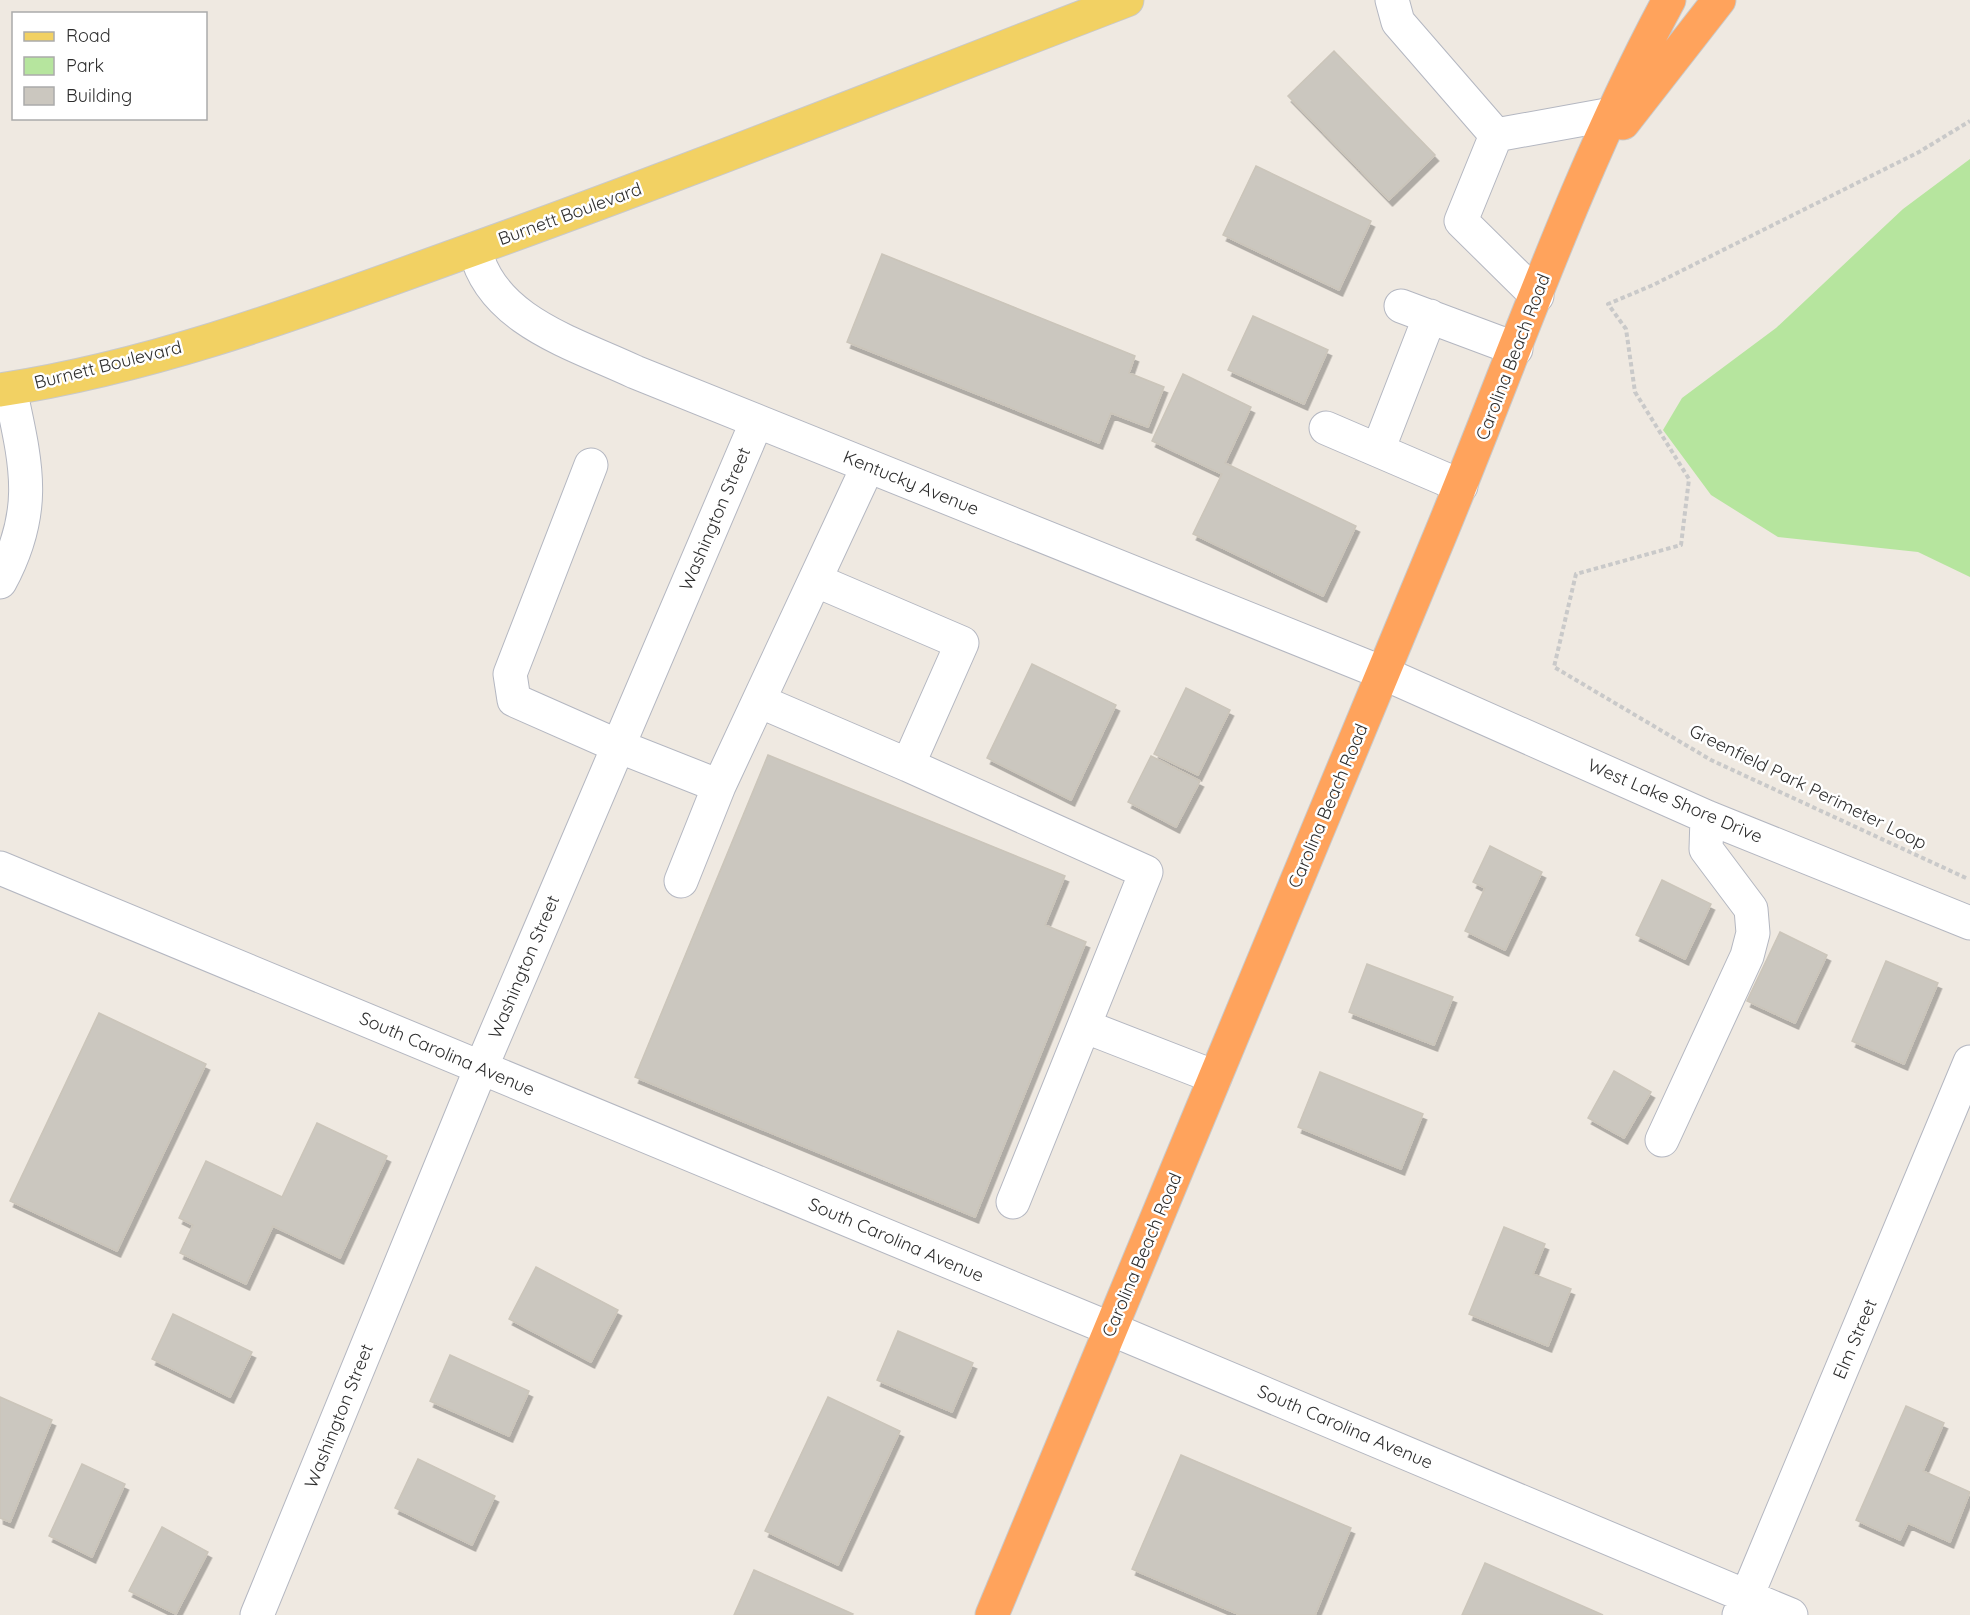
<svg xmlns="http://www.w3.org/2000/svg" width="1970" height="1615" viewBox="0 0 1970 1615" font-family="Quicksand,sans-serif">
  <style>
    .green { fill: #b6e59e }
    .building { fill: #cbc7bf; stroke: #cbc5ba; stroke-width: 1.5; filter: url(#shadow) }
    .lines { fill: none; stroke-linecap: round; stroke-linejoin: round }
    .minor-casing { stroke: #b4b7c1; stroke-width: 35 }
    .major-casing { stroke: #c9c9c9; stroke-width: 35 }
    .highway-casing { stroke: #c9c9c9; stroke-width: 35 }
    .path { stroke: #c9c9c9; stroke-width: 4; stroke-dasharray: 4.5 3; stroke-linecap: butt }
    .minor { stroke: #fff; stroke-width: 33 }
    .major { stroke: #f2d163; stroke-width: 33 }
    .highway { stroke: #ffa35c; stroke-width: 33 }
    .labels { text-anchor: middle; stroke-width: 5; stroke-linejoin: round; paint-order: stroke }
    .street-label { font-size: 18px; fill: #2e2e2e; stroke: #fff }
  </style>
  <defs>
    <filter id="shadow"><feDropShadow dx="3.5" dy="6" stdDeviation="0" flood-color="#0004"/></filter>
  </defs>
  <rect width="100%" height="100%" fill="#efe9e1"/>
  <!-- green -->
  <path class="green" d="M 1970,159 L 1970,577 L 1918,552 L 1778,537 L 1711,495 L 1663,430 L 1682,398 L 1776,328 L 1903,209 Z"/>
  <!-- building -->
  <path class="building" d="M 1334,51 L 1435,155 L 1389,200 L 1288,96 Z
    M 1256,166 L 1371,221 L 1339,290 L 1223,235 Z
    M 882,254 L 1135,356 L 1129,373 L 1164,387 L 1148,427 L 1111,413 L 1099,443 L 847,342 Z
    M 1253,316 L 1328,350 L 1304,404 L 1228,370 Z
    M 1183,374 L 1251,407 L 1225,463 L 1356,526 L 1323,596 L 1193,534 L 1222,474 L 1152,441 Z
    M 1032,664 L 1116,705 L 1071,800 L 987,758 Z
    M 1186,688 L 1230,710 L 1198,775 L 1154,754 Z
    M 768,755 L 1065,876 L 1045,925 L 1086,942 L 975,1217 L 635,1077 Z
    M 1151,756 L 1200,781 L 1176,827 L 1128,802 Z
    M 1490,846 L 1542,872 L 1505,950 L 1465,931 L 1485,888 L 1473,882 Z
    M 1662,880 L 1711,904 L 1685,959 L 1636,935 Z
    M 1780,932 L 1827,955 L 1795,1023 L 1747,1001 Z
    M 1886,961 L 1938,983 L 1904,1064 L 1852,1041 Z
    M 1367,964 L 1453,997 L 1434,1045 L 1349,1012 Z
    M 99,1013 L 206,1064 L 117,1251 L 10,1201 Z
    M 1614,1071 L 1651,1092 L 1624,1138 L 1588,1118 Z
    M 1320,1072 L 1423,1114 L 1401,1169 L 1298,1127 Z
    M 317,1123 L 387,1156 L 340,1258 L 273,1226 L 246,1284 L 180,1253 L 193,1225 L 179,1218 L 206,1161 L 282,1197 Z
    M 1504,1227 L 1545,1244 L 1533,1274 L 1571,1289 L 1548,1346 L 1469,1314 Z
    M 536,1267 L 618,1310 L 591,1362 L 509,1319 Z
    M 173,1314 L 252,1352 L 230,1397 L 152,1359 Z
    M 898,1331 L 973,1363 L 952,1412 L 877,1380 Z
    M 450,1355 L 529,1391 L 509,1436 L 430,1401 Z
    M 0,1397 L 52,1420 L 10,1522 L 0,1518 Z
    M 828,1397 L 900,1431 L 838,1565 L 765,1531 Z
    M 1906,1406 L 1944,1423 L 1923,1471 L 1970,1492 L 1950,1542 L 1908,1523 L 1900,1540 L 1856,1520 Z
    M 1181,1455 L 1351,1528 L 1315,1615 L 1240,1615 L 1132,1569 Z
    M 418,1459 L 495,1496 L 472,1545 L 395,1508 Z
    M 82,1464 L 125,1484 L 92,1557 L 49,1536 Z
    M 162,1527 L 208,1552 L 176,1614 L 129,1591 Z
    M 1485,1563 L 1603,1615 L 1462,1615 Z
    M 754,1570 L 853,1614 L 852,1615 L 734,1615 Z"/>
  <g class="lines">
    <defs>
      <path id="minor" d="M 1392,0 L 1398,22 L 1496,135 L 1612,114
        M 1496,135 L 1461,221 L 1537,296
        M 475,249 C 491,321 576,344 635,372 L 1383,673 L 1707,817 L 1970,923
        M 1401,306 L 1516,349
        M 1326,428 L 1461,486
        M 1378,450 L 1430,316
        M 591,465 L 510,674 L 514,700 L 618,746 L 719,786
        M 815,580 L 962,643 L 908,765 L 1146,872 L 1013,1202
        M 0,582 C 39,510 26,464 10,389
        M 759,701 L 908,765
        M 0,868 L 1111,1329 L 1791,1615
        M 681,881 L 719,786 L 868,466
        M 1084,1026 L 1215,1077
        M 1662,1140 L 1747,956 L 1753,933 L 1751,909 L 1706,849 L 1707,817
        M 257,1615 L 481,1068 L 757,421
        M 1739,1615 L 1970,1062"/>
      <path id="major" d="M 0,390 C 158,366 310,308 460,254 C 684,174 905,85 1127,0"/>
      <path id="highway" d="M 1623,123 L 1719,0
        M 992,1615 C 1140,1260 1286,905 1434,550 C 1511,366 1574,176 1669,0"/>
    </defs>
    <!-- minor casing -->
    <use href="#minor" class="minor-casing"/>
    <!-- major casing -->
    <use href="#major" class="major-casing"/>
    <!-- highway casing -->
    <use href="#highway" class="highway-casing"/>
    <!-- path -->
    <path class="path" d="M 1966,878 L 1711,760 L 1554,667 L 1576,574 L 1681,545 L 1689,479 L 1635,392 L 1626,329 L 1608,304 L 1653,285 L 1919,152 L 1970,121"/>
    <!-- minor -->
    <use href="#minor" class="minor"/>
    <!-- major -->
    <use href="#major" class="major"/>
    <!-- highway -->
    <use href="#highway" class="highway"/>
  </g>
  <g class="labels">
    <!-- street labels -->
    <g class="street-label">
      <text transform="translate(570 214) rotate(-20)" y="6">Burnett Boulevard</text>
      <text transform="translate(1513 357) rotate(-69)" y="6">Carolina Beach Road</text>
      <text transform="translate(108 365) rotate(-14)" y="6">Burnett Boulevard</text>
      <text transform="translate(911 483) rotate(22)" y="6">Kentucky Avenue</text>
      <text transform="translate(715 519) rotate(-67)" y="6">Washington Street</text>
      <text transform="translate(1808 787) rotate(26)" y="6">Greenfield Park Perimeter Loop</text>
      <text transform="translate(1675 801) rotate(23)" y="6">West Lake Shore Drive</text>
      <text transform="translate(1328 806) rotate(-67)" y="6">Carolina Beach Road</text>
      <text transform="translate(524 967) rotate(-67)" y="6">Washington Street</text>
      <text transform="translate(447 1054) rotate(23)" y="6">South Carolina Avenue</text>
      <text transform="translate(896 1240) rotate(23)" y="6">South Carolina Avenue</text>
      <text transform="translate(1142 1255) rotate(-67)" y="6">Carolina Beach Road</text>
      <text transform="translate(1855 1339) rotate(-67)" y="6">Elm Street</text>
      <text transform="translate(339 1416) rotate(-68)" y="6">Washington Street</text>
      <text transform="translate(1345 1427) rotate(23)" y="6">South Carolina Avenue</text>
    </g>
  </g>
  <!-- legend -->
  <rect x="12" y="12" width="195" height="108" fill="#ffffff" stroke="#ababab" stroke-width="1.5"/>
  <rect x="24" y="32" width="30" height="9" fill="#f2d163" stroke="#ababab" stroke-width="1.5"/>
  <text x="66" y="42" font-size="18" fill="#2e2e2e">Road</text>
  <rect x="24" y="57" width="30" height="18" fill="#b6e59e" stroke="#ababab" stroke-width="1.5"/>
  <text x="66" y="72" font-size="18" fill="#2e2e2e">Park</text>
  <rect x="24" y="87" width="30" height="18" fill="#cbc7bf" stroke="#ababab" stroke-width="1.5"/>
  <text x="66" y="102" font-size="18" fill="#2e2e2e">Building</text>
</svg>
